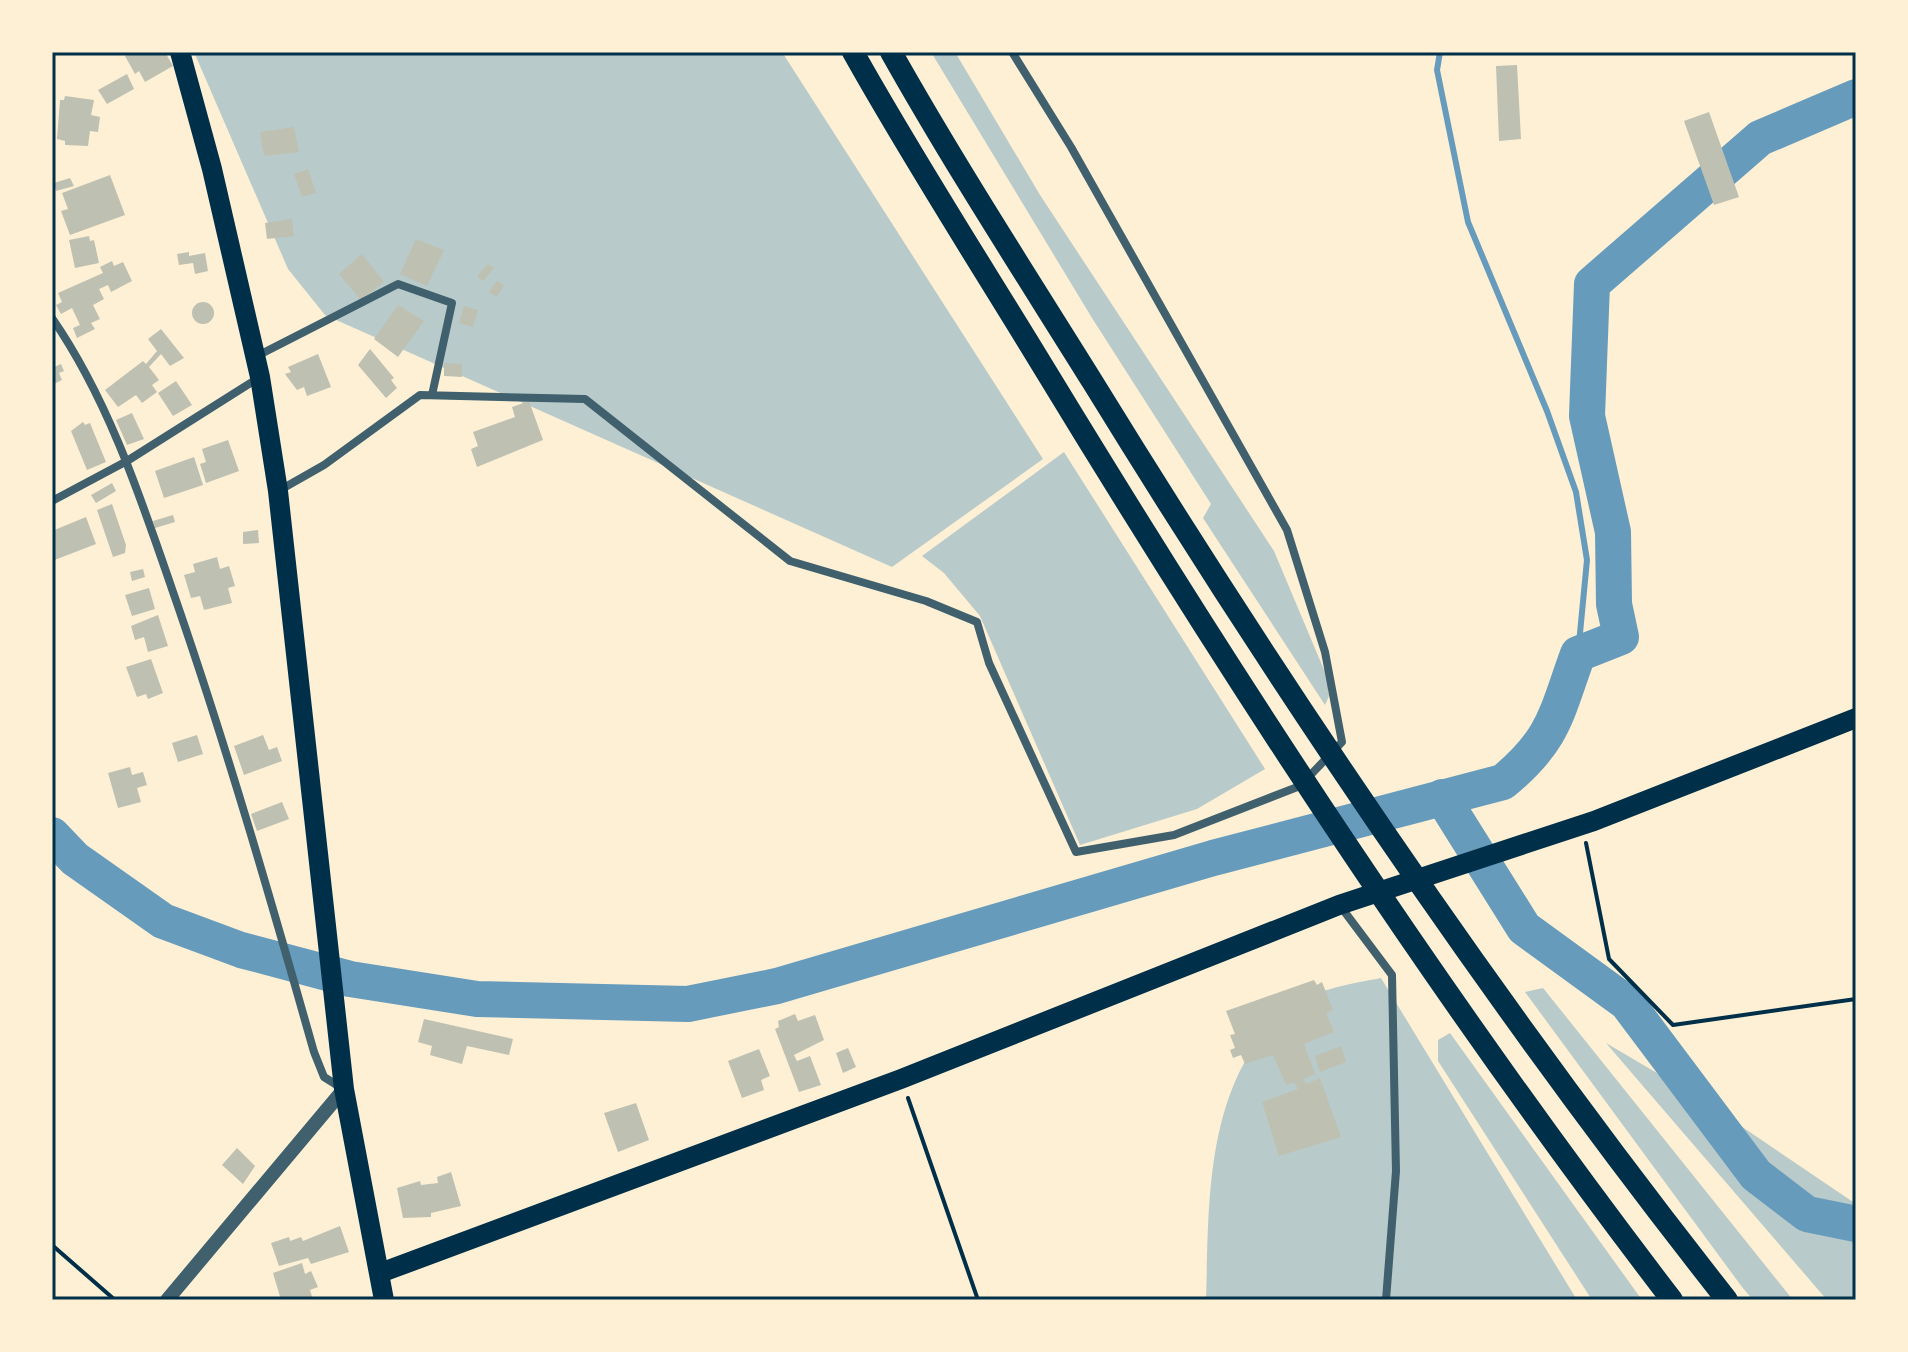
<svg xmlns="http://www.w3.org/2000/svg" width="1908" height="1352" viewBox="0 0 1908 1352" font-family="'Asap Condensed',sans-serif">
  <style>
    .green { fill: #b9caca }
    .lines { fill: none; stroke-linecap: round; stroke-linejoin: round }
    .stream { stroke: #669bbc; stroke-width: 6 }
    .river { stroke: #669bbc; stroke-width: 36 }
    .building { fill: #bec0b2 }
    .path { stroke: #003049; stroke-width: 4 }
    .minor { stroke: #3f606c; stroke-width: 8 }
    .tertiary { stroke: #3f606c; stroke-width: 14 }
    .primary { stroke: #003049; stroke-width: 20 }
    .trunk { stroke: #003049; stroke-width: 20 }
    .motorway { stroke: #003049; stroke-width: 22 }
    .neatline { fill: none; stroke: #003049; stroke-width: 3 }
  </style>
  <rect width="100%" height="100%" fill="#fdf0d5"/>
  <!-- green -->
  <path class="green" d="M 194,52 L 782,52 L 1043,459 L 892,567 L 325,315 L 288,269 Z
    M 931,52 L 955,52 L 1040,195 L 1274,551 L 1327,677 L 1329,696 L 1325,705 L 1203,518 L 1211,504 L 1092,318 Z
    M 1064,452 L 1265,769 L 1197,809 L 1080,845 L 980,616 L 944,573 L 922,556 Z
    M 1381,978 L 1577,1300 L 1206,1300 C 1209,1209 1205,1109 1263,1034 C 1268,1027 1274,1016 1282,1010 C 1309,991 1349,984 1381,978 Z
    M 1543,988 L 1793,1300 L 1753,1300 L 1742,1287 L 1525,992 Z
    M 1450,1033 L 1642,1300 L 1592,1300 L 1438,1061 L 1438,1040 Z
    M 1606,1043 L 1701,1099 L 1856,1204 L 1856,1300 L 1827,1300 Z"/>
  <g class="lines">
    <!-- stream -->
    <path class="stream" d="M 1440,52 L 1437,70 L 1468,222 L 1547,411 L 1576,492 L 1587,560 L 1578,654"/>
    <!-- river -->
    <path class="river" d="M 1442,797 L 1524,928 L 1627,1003 L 1756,1175 L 1807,1214 L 1856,1224
      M 52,835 L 75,859 L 163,921 L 241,950 L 350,979 L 477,999 L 688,1004 L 777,986 L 1213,858 L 1503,782 C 1555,739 1556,714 1578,654 L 1621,637 L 1614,604 L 1613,532 L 1587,416 L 1592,284 L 1760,138 L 1856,97"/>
  </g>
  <!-- building -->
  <path class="building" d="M 132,52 L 165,52 L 173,66 L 145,82 L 139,71 L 135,74 L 125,56 Z
    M 1517,65 L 1521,139 L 1499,141 L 1496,66 Z
    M 127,74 L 134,89 L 107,104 L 98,90 Z
    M 65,96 L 94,100 L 91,115 L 100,117 L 98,132 L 90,131 L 88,146 L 65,145 L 65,141 L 57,139 L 60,100 L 64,100 Z
    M 1709,112 L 1739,197 L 1714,205 L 1684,121 Z
    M 294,127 L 299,152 L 264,156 L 260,132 Z
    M 308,169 L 316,193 L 302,197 L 294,174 Z
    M 110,175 L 125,215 L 70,235 L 61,211 L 68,209 L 62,193 Z
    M 70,178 L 74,186 L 56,191 L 54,183 Z
    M 292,219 L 294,236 L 267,239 L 265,223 Z
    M 89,236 L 90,241 L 94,240 L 99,263 L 75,268 L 69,240 Z
    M 416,239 L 444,250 L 427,286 L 400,274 Z
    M 189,252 L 189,256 L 205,253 L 208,271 L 195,274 L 193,263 L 179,265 L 177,254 Z
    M 362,254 L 384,282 L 361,300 L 339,274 Z
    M 112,261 L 114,266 L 123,262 L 132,281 L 111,292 L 108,285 L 99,289 L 104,299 L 93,305 L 100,319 L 91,323 L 95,329 L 77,338 L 73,328 L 80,325 L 72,308 L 61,314 L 56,305 L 62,302 L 58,293 L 103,273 L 100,267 Z
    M 488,264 L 494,268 L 483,281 L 477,276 Z
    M 497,281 L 504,285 L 497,297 L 489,292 Z
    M192 313a11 11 0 1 1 22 0a11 11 0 1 1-22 0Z
    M 398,305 L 424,321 L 398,357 L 374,339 Z
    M 464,306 L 478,310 L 473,327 L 459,323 Z
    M 161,329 L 184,358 L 170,366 L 161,354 L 149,367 L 159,380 L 152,385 L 157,392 L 142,403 L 136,395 L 118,407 L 105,390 L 143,361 L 146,364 L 157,351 L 148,339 Z
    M 370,349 L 394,378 L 391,380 L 397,388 L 386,398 L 358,365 Z
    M 318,354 L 331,387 L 307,396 L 304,387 L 297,390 L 285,374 L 291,372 L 288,367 Z
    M 52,363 L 54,367 L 61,364 L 64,371 L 59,373 L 62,380 L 52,385 Z
    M 444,363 L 462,364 L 462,377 L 444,376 Z
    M 176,381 L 192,405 L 173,416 L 158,393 Z
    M 529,401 L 543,440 L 477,467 L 471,449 L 478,446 L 473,432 L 515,417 L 512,407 Z
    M 132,413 L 144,439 L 127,445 L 116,420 Z
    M 83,422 L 85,425 L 90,423 L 106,462 L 87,470 L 71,431 Z
    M 228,440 L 239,471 L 206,483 L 200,464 L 206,462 L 202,449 Z
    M 194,457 L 203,485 L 164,498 L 155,471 Z
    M 112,483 L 116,491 L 96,503 L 91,495 Z
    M 112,504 L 126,545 L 125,553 L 113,557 L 97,510 Z
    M 173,515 L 175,522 L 155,528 L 153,521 Z
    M 86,517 L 96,544 L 52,561 L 52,531 Z
    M 258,530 L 259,543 L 243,544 L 243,532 Z
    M 217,557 L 220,569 L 229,566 L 235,586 L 228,588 L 232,603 L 204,610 L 200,596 L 191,598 L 184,575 L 195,572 L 193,564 Z
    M 143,569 L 145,577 L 132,581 L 130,572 Z
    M 149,588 L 155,609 L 132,616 L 125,595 Z
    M 158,615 L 168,646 L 148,652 L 144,637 L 135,640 L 131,626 Z
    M 151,659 L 163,693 L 148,699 L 146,694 L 137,697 L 126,667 Z
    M 197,735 L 203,754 L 178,762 L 172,743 Z
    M 263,735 L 269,750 L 277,747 L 282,761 L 244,775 L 234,746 Z
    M 130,767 L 132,775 L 143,772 L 147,785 L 137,788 L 141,802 L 118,808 L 108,773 Z
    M 282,802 L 289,819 L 257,831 L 251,814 Z
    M 1314,980 L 1317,985 L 1322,982 L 1333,1010 L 1326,1013 L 1334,1032 L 1304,1044 L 1315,1074 L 1303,1079 L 1306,1084 L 1320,1078 L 1341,1137 L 1279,1156 L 1262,1102 L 1298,1089 L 1294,1082 L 1286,1085 L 1273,1055 L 1245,1064 L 1241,1055 L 1233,1058 L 1230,1050 L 1235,1048 L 1230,1035 L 1235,1034 L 1226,1011 Z
    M 795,1014 L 798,1021 L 815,1015 L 824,1040 L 794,1055 L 797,1061 L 810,1056 L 821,1085 L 799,1092 L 775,1029 L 779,1027 L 778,1021 Z
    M 424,1019 L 513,1039 L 509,1055 L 467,1046 L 462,1064 L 430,1055 L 432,1046 L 418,1042 Z
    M 1341,1046 L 1346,1062 L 1320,1072 L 1315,1056 Z
    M 848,1048 L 856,1067 L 843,1073 L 836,1053 Z
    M 759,1049 L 770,1076 L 761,1080 L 764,1090 L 742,1098 L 728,1061 Z
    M 636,1103 L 649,1140 L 618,1152 L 604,1113 Z
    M 237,1148 L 255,1166 L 243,1184 L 222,1165 Z
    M 451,1172 L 461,1206 L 431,1213 L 431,1217 L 403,1218 L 397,1188 L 420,1181 L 421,1185 L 438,1183 L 437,1177 Z
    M 340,1226 L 349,1252 L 311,1264 L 308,1258 L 279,1266 L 271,1243 L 289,1237 L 290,1241 L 301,1237 L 303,1241 Z
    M 302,1263 L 305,1274 L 311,1271 L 318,1287 L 310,1290 L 313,1300 L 281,1300 L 273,1273 Z"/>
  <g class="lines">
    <!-- path -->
    <path class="path" d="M 1586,843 L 1609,959 L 1673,1025 L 1856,999
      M 908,1098 L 978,1300
      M 52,1245 L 115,1300"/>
    <!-- minor -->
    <path class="minor" d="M 52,318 C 108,399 140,496 172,589 C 225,741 270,897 314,1052 L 324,1077 L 340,1087
      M 257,356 L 398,284 L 452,303 L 432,395
      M 280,490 L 324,465 L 420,395 L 585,399 L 790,561 L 926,601 L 977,622 L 989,663 L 1076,852 L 1174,835 L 1300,786 L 1342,742 L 1325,652 L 1287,530 L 1071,147 L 1012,52
      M 52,501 L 127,461 L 260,377
      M 1341,907 L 1392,975 L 1396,1171 L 1386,1300"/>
    <!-- tertiary -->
    <path class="tertiary" d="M 167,1300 L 344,1089"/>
    <!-- primary -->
    <path class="primary" d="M 380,1273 L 901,1079 L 1339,905 L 1594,821 L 1856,718"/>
    <!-- trunk -->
    <path class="trunk" d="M 180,52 L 212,169 L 260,377 L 278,491 L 344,1089 L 384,1300"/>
    <!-- motorway -->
    <path class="motorway" d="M 853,52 C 914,161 982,266 1047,373 C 1241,692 1445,1004 1672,1300
      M 891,52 C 954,164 1024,272 1092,381 C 1287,698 1496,1007 1727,1300"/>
  </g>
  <!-- border -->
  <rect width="1908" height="1352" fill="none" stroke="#fdf0d5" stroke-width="108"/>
  <rect x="54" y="54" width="1800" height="1244" class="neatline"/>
</svg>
